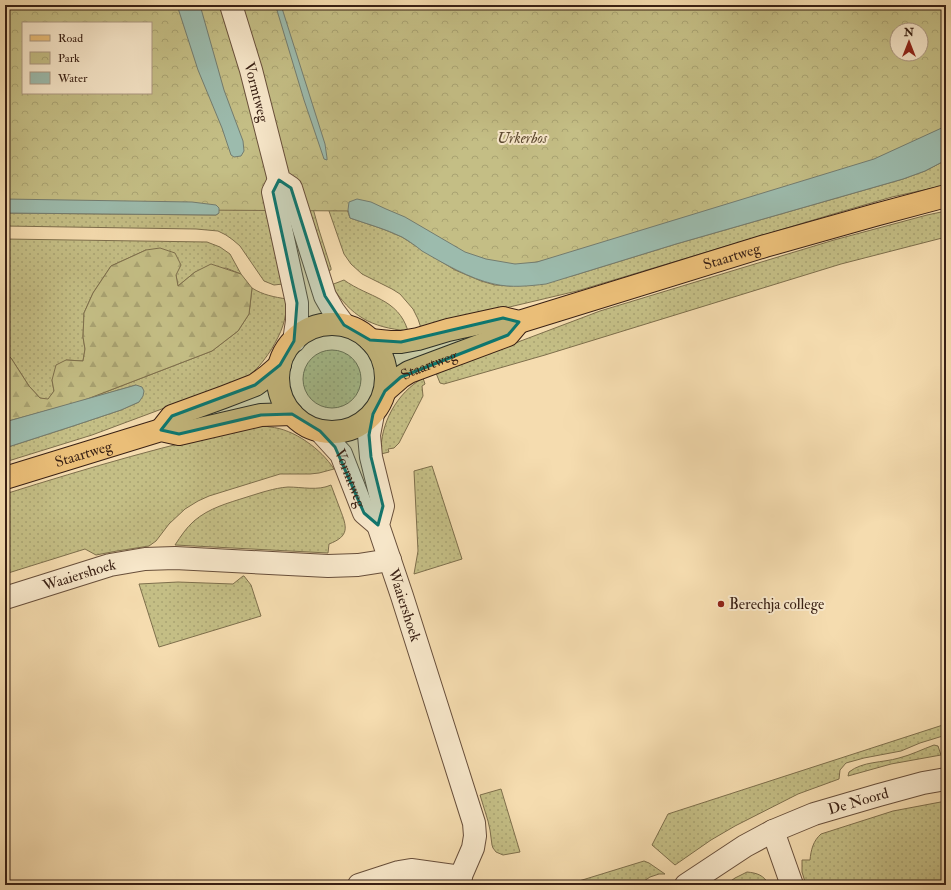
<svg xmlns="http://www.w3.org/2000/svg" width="951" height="890" viewBox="0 0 951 890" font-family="'IM FELL Double Pica',serif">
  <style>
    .grass { fill: url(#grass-dots); stroke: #7e6f4c }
    .forest { fill: url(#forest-firs); stroke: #7e6f4c }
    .park { fill: url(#park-crowns); stroke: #7e6f4c; fill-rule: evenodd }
    .water { fill: #9cbbad; stroke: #747d70 }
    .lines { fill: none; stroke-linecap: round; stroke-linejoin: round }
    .minor-casing { stroke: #684f3b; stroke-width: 24 }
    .major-casing { stroke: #392014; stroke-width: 24 }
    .minor { stroke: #f8e8cb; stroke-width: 22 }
    .major { stroke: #eabe78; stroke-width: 22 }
    .marked { fill: #0f766e; fill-opacity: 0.2; stroke: #0f766e; stroke-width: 3; stroke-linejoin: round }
    .poi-dot { fill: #8f2418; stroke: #f8e8cb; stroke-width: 1.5 }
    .labels { text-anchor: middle; stroke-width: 4; stroke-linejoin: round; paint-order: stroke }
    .street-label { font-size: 15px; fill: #392014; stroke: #f8e8cb }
    .park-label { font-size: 15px; font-style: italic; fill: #5c4830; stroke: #f8e8cb }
    .poi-label { font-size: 15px; fill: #392014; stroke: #f8e8cb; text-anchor: start }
  </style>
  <defs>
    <pattern id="grass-dots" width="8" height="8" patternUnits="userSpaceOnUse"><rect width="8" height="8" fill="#c4be85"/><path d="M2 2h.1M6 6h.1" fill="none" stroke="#a9a372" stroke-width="1.8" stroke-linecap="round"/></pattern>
    <pattern id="forest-firs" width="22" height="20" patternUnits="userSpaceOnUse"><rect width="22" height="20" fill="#c4be85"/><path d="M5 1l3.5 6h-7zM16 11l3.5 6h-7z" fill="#a9a372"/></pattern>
    <pattern id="park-crowns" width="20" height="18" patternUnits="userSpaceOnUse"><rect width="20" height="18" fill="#c4be85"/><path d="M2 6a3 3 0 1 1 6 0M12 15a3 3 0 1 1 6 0" fill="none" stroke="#a9a372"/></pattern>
  </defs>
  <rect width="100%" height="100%" fill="#f5dcaf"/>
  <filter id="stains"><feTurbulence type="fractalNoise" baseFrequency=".005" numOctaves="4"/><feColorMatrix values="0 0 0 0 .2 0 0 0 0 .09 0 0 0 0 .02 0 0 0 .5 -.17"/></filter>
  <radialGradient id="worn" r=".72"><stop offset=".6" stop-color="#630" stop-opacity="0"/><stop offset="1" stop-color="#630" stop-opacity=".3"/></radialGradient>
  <!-- grass -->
  <path class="grass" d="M 156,5 L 263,186 L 283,284 L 274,285 L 264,281 L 240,246 L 233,240 L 226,235 L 218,231 L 196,229 L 5,226 L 5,213 L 216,215 L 219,213 L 5,94 L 151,93 L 151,23 Z
    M 325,144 L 350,218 L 383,229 L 402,237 L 422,250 L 455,270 L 481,281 L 495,285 L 511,286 L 572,276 L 676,244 L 903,179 L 925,171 L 946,160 L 946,185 L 892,197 L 840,212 L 577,291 L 421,328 L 418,319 L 413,309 L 400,294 L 392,289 L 362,274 L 351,264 L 344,254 L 328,208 Z
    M 304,176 L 319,230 L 331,268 L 331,270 L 326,271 L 302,193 Z
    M 946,211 L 946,237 L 841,264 L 545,355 L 444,384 L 440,383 L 436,373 L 600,311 L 834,240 L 927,215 Z
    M 5,239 L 207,242 L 220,247 L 230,254 L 241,274 L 226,268 L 195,272 L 178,286 L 176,275 L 146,250 L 111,266 L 93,293 L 84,313 L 83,337 L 85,349 L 83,361 L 66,360 L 52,380 L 54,391 L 48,400 L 40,398 L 29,386 L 11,358 L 5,352 Z
    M 344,280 C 369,298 398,298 408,331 C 370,327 352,317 331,285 Z
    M 252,288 C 263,295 274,297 287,299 C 286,322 282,331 271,350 C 262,363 258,369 245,378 L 92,435 L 5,462 L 5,448 L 73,426 L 121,410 L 139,402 L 136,385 L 82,401 L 212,351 L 238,331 L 249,314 Z
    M303 379a29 29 0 1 1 58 0a29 29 0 1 1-58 0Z
    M 423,378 L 425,384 L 422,386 L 423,396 L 399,443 L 394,448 L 388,449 L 389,452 L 381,454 C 380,423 397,393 423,378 Z
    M 257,426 C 261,426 266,426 270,427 C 294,429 321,449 334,469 L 319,473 L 310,474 L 280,474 L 209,496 L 198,501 L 185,509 L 169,524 L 156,541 L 149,546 L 117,551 L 96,555 L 85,549 L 5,574 L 5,494 C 88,468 172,443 257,426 Z
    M 432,466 L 462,559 L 414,574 L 418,551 L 414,471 Z
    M 331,485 C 334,493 337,501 340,509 C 347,527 350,536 329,544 L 328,553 L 175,545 C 181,536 186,528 194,521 C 209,508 228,503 247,497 C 260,493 274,488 288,487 C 302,487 318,491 331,485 Z
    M 243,576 L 244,576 L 251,585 L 261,616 L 159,647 L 139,584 L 178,582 L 233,584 Z
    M 946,724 L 946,735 L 920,743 L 901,751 L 864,758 L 846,763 L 840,770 L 839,779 L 798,794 L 735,826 L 711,840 L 675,865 L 652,845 L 668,814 Z
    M 934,745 L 938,746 L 941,755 L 891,764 L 848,776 L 849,772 C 863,761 882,763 899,758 C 911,755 923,749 934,745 Z
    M 501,789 L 520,852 L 503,855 L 496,852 L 493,848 L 492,845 L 490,830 L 488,821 L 480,795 Z
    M 946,801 L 946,885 L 806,885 L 802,872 L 802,860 L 810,860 C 811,850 813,841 821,834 L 893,811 Z
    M 644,861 L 649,863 L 665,874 L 659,874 L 650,877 L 638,885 L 566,885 Z
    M 747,872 C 757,873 764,875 769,885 L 725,885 L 735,878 Z"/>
  <!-- forest -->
  <path class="forest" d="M 160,248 L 175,253 L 181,265 L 176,275 L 178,286 L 195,272 L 211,264 L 241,274 L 252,288 L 249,314 L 238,331 L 212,351 L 82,401 L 5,422 L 5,352 L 11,358 L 29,386 L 40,398 L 48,399 L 54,391 L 52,380 L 56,365 L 66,360 L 83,361 L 85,349 L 83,337 L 84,313 L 93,293 L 111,266 L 146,250 Z"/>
  <!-- park -->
  <path class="park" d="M 5,5 L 946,5 L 946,145 L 628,244 L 492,271 L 361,211 L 5,209 ZM 23,23 L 151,23 L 151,93 L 23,93 ZM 897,30 L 921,30 L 921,54 L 897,54 Z"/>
  <!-- water -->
  <path class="water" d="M 177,5 L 200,5 L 224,90 L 243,141 L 244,151 L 241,156 L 234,157 L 231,155 L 222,128 L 198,70 Z
    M 276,5 L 281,5 L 325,144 L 327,158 L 327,160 L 324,159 L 304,100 L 276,7 Z
    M 946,126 L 946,160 L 925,171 L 903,179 L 676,244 L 546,284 C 529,286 511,288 494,284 C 470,279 443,263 422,251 C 416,246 409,241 402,237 C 386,229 367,224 350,218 L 348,210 L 349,202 L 357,199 L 371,202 L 386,209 L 405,217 L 465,252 L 486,259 L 515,264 L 537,262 L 874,159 Z
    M 5,199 L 192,202 L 216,205 L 219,208 L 219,213 L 216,215 L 5,213 Z
    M 136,385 L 142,387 L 144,391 L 143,396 L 139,402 L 121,410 L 73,426 L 5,448 L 5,422 Z"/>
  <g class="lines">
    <defs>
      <g id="minor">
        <path id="s1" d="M 231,5 L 251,70 L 279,180 L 291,188 L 325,296 L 333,310 L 344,325"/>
        <path d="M 279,180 L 273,192 L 297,303 L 297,321 L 294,341"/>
        <path id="s2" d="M 373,414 L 369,435 L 371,457 L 383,506 L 378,525 L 402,596 L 474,823 L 475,836 L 473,848 L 457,885"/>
        <path id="s3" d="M 320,431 L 341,454 L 364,513 L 378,525"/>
        <path id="s4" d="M 5,598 L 110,565 L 145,559 L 175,558 L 328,566 L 358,565 L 390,560"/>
        <path d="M 773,831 L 792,885"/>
        <path d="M 359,885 L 399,872 L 411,870 L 461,877"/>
        <path id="s5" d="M 686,885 L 745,846 L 773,831 L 814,814 L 879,795 L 923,783 L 946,779"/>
      </g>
      <g id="major">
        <circle cx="332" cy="378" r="54"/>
        <path id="s6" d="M 370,340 L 390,342 L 401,342 L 418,339 L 448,330 L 503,318 L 519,322 L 765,246 L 875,215 L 946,196"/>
        <path id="s7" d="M 385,391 L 401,377 L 409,372 L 508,335 L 519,322"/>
        <path d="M 161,430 L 172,416 L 224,397 L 255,385 L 266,377 L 280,365"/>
        <path id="s8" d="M 5,478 L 161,430 L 179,434 L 261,415 L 292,414"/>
      </g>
    </defs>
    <!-- minor casing -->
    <use href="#minor" class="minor-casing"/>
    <!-- major casing -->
    <use href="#major" class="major-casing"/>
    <!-- minor -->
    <use href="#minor" class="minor"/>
    <!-- major -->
    <use href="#major" class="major"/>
  </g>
  <!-- marked area -->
  <path class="marked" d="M 279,180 L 291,188 L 325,296 L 344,325 L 370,340 L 401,342 L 503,318 L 519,322 L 508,335 L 401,377 L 385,391 L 373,414 L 369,435 L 371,457 L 383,506 L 378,525 L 364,513 L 335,447 L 320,431 L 292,414 L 261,415 L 179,434 L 161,430 L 172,416 L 255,385 L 280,365 L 294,341 L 297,303 L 273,192 Z"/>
  <!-- markers -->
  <circle class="poi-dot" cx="721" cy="604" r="4"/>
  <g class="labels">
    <!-- street labels -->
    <g class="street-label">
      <text dy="5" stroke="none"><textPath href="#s1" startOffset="91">Vormtweg</textPath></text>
      <text dy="5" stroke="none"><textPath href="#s6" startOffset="375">Staartweg</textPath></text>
      <text dy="5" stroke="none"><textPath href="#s7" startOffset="52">Staartweg</textPath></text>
      <text dy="5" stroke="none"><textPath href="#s8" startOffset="82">Staartweg</textPath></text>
      <text dy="5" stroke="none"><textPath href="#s3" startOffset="57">Vormtweg</textPath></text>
      <text dy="5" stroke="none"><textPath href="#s4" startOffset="78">Waaiershoek</textPath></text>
      <text dy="5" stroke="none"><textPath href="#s2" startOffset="198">Waaiershoek</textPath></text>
      <text dy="5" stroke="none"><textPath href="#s5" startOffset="193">De Noord</textPath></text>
    </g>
    <!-- park labels -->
    <g class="park-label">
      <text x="522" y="143">Urkerbos</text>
    </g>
    <!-- poi labels -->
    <g class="poi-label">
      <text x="729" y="609">Berechja college</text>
    </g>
  </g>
  <!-- margin -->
  <rect width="951" height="890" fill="none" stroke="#f5dcaf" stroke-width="20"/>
  <rect x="6" y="6" width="939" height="878" fill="none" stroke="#392014" stroke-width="2"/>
  <rect x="10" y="10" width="931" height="870" fill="none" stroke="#392014"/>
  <!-- legend -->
  <rect x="22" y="22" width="130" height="72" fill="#f8e8cb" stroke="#ac9882"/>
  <rect x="30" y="35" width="20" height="6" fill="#eabe78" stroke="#ac9882"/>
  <text x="58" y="42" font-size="12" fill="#392014">Road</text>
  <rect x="30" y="52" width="20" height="12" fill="url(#park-crowns)" stroke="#ac9882"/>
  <text x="58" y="62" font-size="12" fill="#392014">Park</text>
  <rect x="30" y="72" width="20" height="12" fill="#9cbbad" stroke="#ac9882"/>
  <text x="58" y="82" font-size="12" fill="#392014">Water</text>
  <!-- north arrow -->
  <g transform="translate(909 42)"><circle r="19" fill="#f8e8cb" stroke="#ac9882"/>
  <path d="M0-3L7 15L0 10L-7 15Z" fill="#8f2418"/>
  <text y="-6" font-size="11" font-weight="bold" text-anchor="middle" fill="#392014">N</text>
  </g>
  <rect width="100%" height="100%" filter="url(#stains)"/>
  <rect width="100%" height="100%" fill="url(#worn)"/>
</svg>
